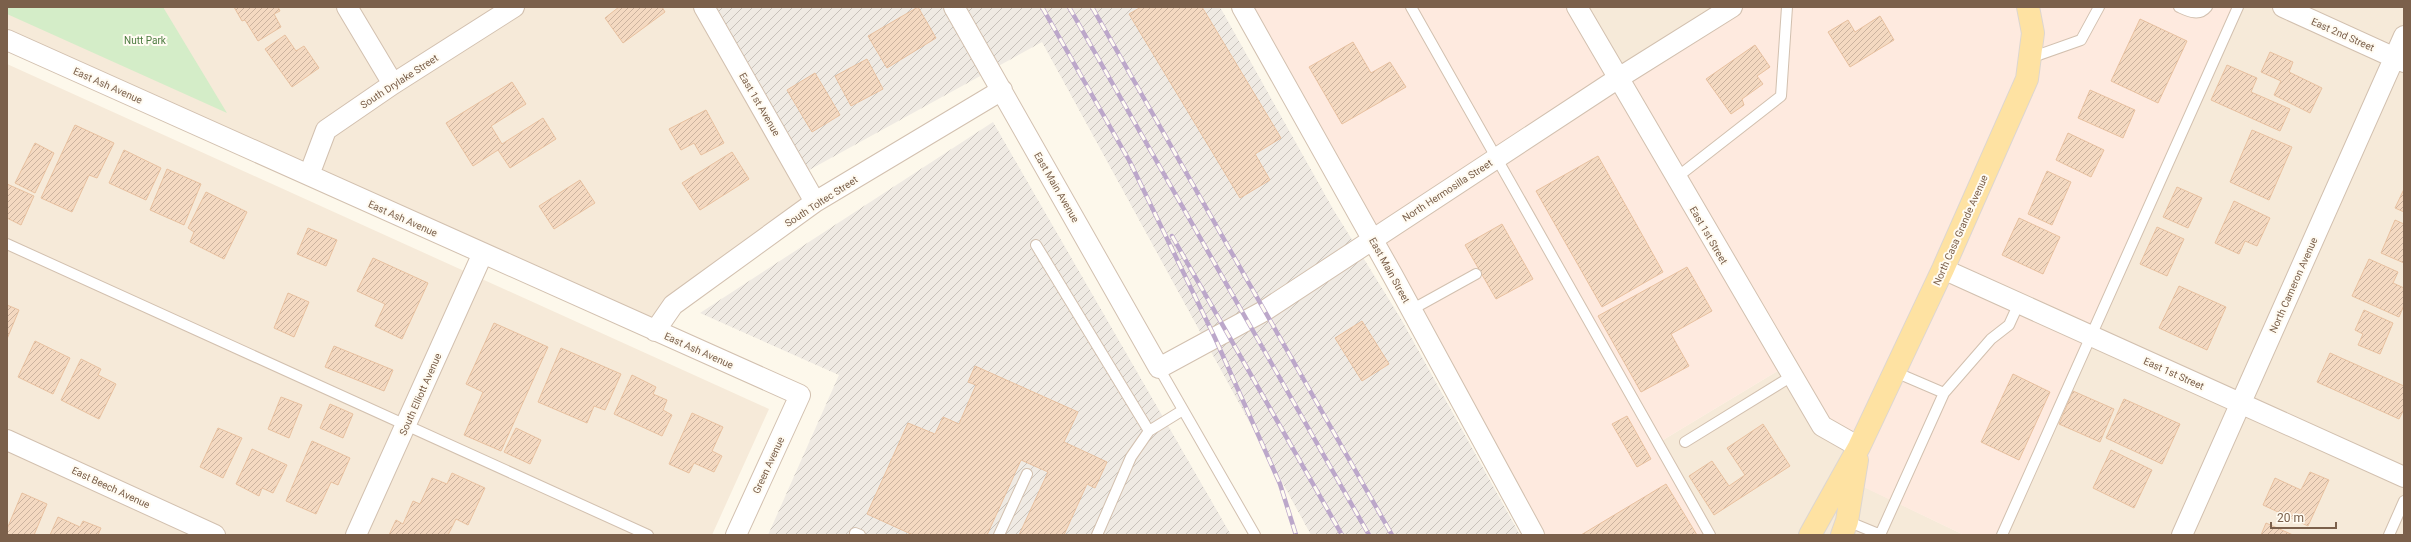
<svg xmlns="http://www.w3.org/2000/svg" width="2411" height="542" viewBox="0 0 2411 542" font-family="Roboto,sans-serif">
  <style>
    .residential { fill: #f6ead9 }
    .commercial { fill: #feeadf }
    .industrial { fill: url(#industrial-furrows) }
    .park { fill: #d4edc8 }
    .building { fill: url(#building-hatch); stroke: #e8c1a0 }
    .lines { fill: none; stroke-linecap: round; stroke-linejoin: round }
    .service-casing { stroke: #d2c0af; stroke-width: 12 }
    .minor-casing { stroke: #d2c0af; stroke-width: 22 }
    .primary-casing { stroke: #ddd6d0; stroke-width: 24 }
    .service { stroke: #fff; stroke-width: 10 }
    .minor { stroke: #fff; stroke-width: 20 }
    .primary { stroke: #fee2a2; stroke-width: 22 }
    .rail-casing { stroke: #bca7ca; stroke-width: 4.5 }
    .rail { stroke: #fffbf2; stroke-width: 3; stroke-dasharray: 9; stroke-linecap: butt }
    .labels { text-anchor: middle; stroke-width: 4; stroke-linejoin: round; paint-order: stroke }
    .street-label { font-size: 10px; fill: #7b604b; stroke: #fffbf2 }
    .park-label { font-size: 10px; fill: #4c7b40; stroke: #fffbf2 }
  </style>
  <defs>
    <pattern id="industrial-furrows" width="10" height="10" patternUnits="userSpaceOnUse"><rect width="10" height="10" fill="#efeae3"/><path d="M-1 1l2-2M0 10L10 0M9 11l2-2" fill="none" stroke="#c7c1ba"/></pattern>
    <pattern id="building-hatch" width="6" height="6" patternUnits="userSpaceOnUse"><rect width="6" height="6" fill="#f4d9c1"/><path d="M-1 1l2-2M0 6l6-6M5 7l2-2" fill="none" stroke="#cbb39f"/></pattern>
  </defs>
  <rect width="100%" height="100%" fill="#fdf8eb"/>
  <!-- residential -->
  <path class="residential" d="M 7,7 L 704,7 L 815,202 L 655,331 L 7,40 Z
    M 1577,7 L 1732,7 L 1617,79 Z
    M 2238,7 L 2404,7 L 2404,535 L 2002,535 Z
    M 7,64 L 769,409 L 712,535 L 7,535 Z
    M 1786,366 L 1859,447 L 1854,482 L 1964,535 L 1710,535 L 1658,443 Z"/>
  <!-- commercial -->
  <path class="commercial" d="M 1242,7 L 1577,7 L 1617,79 L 1732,7 L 2238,7 L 2002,535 L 1964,535 L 1853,482 L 1859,447 L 1822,426 L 1786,366 L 1658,443 L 1710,535 L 1534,535 Z"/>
  <!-- industrial -->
  <path class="industrial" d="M 704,7 L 1220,7 L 1333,209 L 1401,319 L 1520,535 L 1311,535 L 1042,42 L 800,175 Z
    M 993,122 L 1231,535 L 768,535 L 839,375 L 700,313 Z"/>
  <!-- park -->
  <path class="park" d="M 7,7 L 163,7 L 227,113 L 7,14 Z"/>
  <!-- building -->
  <path class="building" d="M 234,7 L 278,7 L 280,11 L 274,14 L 281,27 L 258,41 L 245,20 L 242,21 Z
    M 619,7 L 662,7 L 665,12 L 623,43 L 605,18 Z
    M 918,7 L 936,38 L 887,68 L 868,36 Z
    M 1141,7 L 1202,7 L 1281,138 L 1255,154 L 1270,180 L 1240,198 L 1129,14 Z
    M 1880,16 L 1894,40 L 1850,67 L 1828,32 L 1848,20 L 1855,32 Z
    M 2140,19 L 2187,41 L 2158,103 L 2111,81 Z
    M 285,35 L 296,51 L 304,46 L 319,68 L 292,87 L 265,49 Z
    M 1353,42 L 1371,73 L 1390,62 L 1406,87 L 1342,124 L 1309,67 Z
    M 1755,45 L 1770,67 L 1757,76 L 1763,84 L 1742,99 L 1744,105 L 1731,114 L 1706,79 Z
    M 2270,52 L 2293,62 L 2289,72 L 2322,88 L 2310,113 L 2274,95 L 2281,81 L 2261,72 Z
    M 867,59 L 883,89 L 851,106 L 835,76 Z
    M 2227,65 L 2257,78 L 2251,92 L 2290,109 L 2280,131 L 2211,100 Z
    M 815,73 L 840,115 L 812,132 L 787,90 Z
    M 512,82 L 526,104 L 491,126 L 502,144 L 543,118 L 556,139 L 510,168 L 498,150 L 473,166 L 446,123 Z
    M 2090,90 L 2135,110 L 2123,138 L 2078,118 Z
    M 706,110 L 724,143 L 701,155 L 694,143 L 681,150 L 669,129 Z
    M 75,125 L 114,143 L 97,178 L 89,175 L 72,212 L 41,198 Z
    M 2252,130 L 2292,147 L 2269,200 L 2230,182 Z
    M 2068,133 L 2104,150 L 2091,177 L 2056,160 Z
    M 35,143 L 54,153 L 35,193 L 15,183 Z
    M 124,150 L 161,168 L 146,200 L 109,183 Z
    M 732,152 L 749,179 L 700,210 L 682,183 Z
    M 1598,156 L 1663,272 L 1602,307 L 1536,191 Z
    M 167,169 L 201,184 L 184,225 L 150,210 Z
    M 2047,171 L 2071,182 L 2052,225 L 2028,214 Z
    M 580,180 L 595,203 L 554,229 L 539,206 Z
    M 7,184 L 34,196 L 21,225 L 7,218 Z
    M 2177,187 L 2202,198 L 2188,228 L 2163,217 Z
    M 2404,189 L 2404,212 L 2395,208 Z
    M 206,192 L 247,212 L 224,259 L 190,242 L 194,232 L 188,228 Z
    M 2234,201 L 2270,218 L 2257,246 L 2245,241 L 2239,254 L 2215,243 Z
    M 2019,218 L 2060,237 L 2043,274 L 2002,255 Z
    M 2395,220 L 2404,224 L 2404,263 L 2381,253 Z
    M 1502,224 L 1533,279 L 1496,299 L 1465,245 Z
    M 2157,227 L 2184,239 L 2167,276 L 2140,264 Z
    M 308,228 L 337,240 L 326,266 L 297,254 Z
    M 373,258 L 428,283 L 402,339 L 375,326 L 385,304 L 357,291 Z
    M 2369,259 L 2398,272 L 2393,283 L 2404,288 L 2404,305 L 2399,317 L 2352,296 Z
    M 1687,267 L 1712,311 L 1671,334 L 1689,366 L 1641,392 L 1598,316 Z
    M 2179,286 L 2226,307 L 2207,350 L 2159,328 Z
    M 288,293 L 309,302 L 294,337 L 274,328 Z
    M 7,305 L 19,310 L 7,339 Z
    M 2364,310 L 2393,323 L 2380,354 L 2358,345 L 2363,334 L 2355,330 Z
    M 1362,321 L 1389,364 L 1362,381 L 1335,338 Z
    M 494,323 L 548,347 L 501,451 L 464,435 L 483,392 L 466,384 Z
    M 35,341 L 70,358 L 53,394 L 18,377 Z
    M 334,346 L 393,370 L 384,391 L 325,367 Z
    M 561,348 L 621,374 L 605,410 L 594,406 L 587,423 L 538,402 Z
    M 2330,353 L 2404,386 L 2404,409 L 2399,419 L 2317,382 Z
    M 81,359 L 101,369 L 98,375 L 116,384 L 99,419 L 61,400 Z
    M 975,366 L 1078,412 L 1064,442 L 1107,462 L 1095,488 L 1087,484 L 1064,535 L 1019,535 L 1048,472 L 1021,460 L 987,535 L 913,535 L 867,514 L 908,423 L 935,434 L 943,417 L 959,424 L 976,385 L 968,382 Z
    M 2013,374 L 2050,392 L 2019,460 L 1981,442 Z
    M 632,375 L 656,387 L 653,394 L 667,400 L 663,410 L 672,415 L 662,436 L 614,414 Z
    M 2073,391 L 2114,409 L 2100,442 L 2059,424 Z
    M 281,397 L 302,405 L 289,438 L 268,429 Z
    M 2124,399 L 2180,424 L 2162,464 L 2106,438 Z
    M 330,404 L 353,414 L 343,438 L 320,428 Z
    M 692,413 L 723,427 L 712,451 L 722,456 L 714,472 L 694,463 L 689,473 L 669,464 Z
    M 1627,416 L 1651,459 L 1637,467 L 1612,424 Z
    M 1763,424 L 1790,466 L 1714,515 L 1689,476 L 1712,461 L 1729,486 L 1745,475 L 1727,448 Z
    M 218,428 L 242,438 L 223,478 L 200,467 Z
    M 516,428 L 541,440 L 530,464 L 504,452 Z
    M 312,441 L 350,458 L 338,485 L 331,482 L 316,514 L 286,501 Z
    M 252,449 L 287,465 L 273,493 L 262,488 L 259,496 L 236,484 Z
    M 2111,450 L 2152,470 L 2134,508 L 2093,488 Z
    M 2310,472 L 2329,480 L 2308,526 L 2263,505 L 2275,478 L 2301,490 Z
    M 452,473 L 485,488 L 468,525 L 456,519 L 448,535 L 389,535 L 396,520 L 403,524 L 413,501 L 420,504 L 432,478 L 447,484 Z
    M 1666,484 L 1697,535 L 1581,535 Z
    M 22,493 L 47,504 L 34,535 L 7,535 L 7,529 Z
    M 58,517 L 80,527 L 83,521 L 101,528 L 98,535 L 50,535 Z
    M 2266,523 L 2293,535 L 2261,535 Z"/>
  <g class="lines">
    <defs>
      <path id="service" d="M 1411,7 L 1710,535
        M 2179,7 C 2188,11 2199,17 2207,7
        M 2030,58 L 2081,40 L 2099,7
        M 1676,178 L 1781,96 L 1787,7
        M 7,244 L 648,535
        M 1036,245 L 1149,431
        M 1411,310 L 1476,274
        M 1159,368 L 1255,535
        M 1895,372 L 1944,393 L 1991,339 L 2009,325 L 2019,303
        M 1685,442 L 1792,376
        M 1847,521 L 1881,535
        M 855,533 L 860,535
        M 999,535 L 1027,474
        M 1097,535 L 1131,457 L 1149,431 L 1183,410
        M 1880,535 L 1944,393
        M 2002,535 L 2238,7
        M 2389,535 L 2404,501"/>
      <path id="minor" d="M 347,7 L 393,84
        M 704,7 L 815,202
        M 954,7 L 1159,368 L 1264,311 L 1617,79 L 1732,7
        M 1242,7 L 1393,276 L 1534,535
        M 1577,7 L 1822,426 L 1859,447
        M 2283,7 L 2404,62
        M 7,40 L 800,395 L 736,535
        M 309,175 L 326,130 L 393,84 L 514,7
        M 1943,269 L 2404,477
        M 655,331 L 673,305 L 815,202 L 1002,90
        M 7,440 L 215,535
        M 356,535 L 483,253
        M 2182,535 L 2404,36"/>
      <path id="primary" d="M 1810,535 L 1859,447 L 1943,269 L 2027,79 L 2033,33 L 2028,7
        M 1842,535 L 1847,521 L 1857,460"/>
    </defs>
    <!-- service casing -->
    <use href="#service" class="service-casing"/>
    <!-- minor casing -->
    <use href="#minor" class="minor-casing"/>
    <!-- primary casing -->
    <use href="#primary" class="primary-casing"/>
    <!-- service -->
    <use href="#service" class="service"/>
    <!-- minor -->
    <use href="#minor" class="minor"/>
    <!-- primary -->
    <use href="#primary" class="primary"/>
    <defs>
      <path id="rail" d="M 1042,7 L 1130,162 L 1215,338 L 1280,484 L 1296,535
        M 1069,7 L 1369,535
        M 1092,7 L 1392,535
        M 1172,236 L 1342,535"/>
    </defs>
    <!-- rail casing -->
    <use href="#rail" class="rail-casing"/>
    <!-- rail -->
    <use href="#rail" class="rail"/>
  </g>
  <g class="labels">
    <!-- street labels -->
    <g class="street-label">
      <text transform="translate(2343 34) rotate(24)" y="4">East 2nd Street</text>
      <text transform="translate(399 81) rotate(-33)" y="4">South Drylake Street</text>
      <text transform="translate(108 85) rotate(24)" y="4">East Ash Avenue</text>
      <text transform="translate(760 104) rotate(60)" y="4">East 1st Avenue</text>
      <text transform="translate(1057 187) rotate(60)" y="4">East Main Avenue</text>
      <text transform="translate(1447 190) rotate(-33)" y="4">North Hermosilla Street</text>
      <text transform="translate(821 201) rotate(-33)" y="4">South Toltec Street</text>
      <text transform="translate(403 218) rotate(24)" y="4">East Ash Avenue</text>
      <text transform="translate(1960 230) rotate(-66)" y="4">North Casa Grande Avenue</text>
      <text transform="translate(1709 235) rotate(60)" y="4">East 1st Street</text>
      <text transform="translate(1390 270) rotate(61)" y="4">East Main Street</text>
      <text transform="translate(2293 285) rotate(-66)" y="4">North Cameron Avenue</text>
      <text transform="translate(699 350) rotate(24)" y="4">East Ash Avenue</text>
      <text transform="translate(2174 373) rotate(24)" y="4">East 1st Street</text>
      <text transform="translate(420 394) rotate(-66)" y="4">South Elliott Avenue</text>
      <text transform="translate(768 465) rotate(-65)" y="4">Green Avenue</text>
      <text transform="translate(111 487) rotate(25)" y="4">East Beech Avenue</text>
    </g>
    <!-- park labels -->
    <g class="park-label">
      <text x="145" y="44">Nutt Park</text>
    </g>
  </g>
  <!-- border -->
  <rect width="2411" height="542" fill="none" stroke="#7b604b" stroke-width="16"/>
  <!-- scale -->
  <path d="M2271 522v6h65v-6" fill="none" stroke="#7b604b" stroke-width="2"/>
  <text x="2277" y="522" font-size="12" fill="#7b604b" stroke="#fffbf2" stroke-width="3" paint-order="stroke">20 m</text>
</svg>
